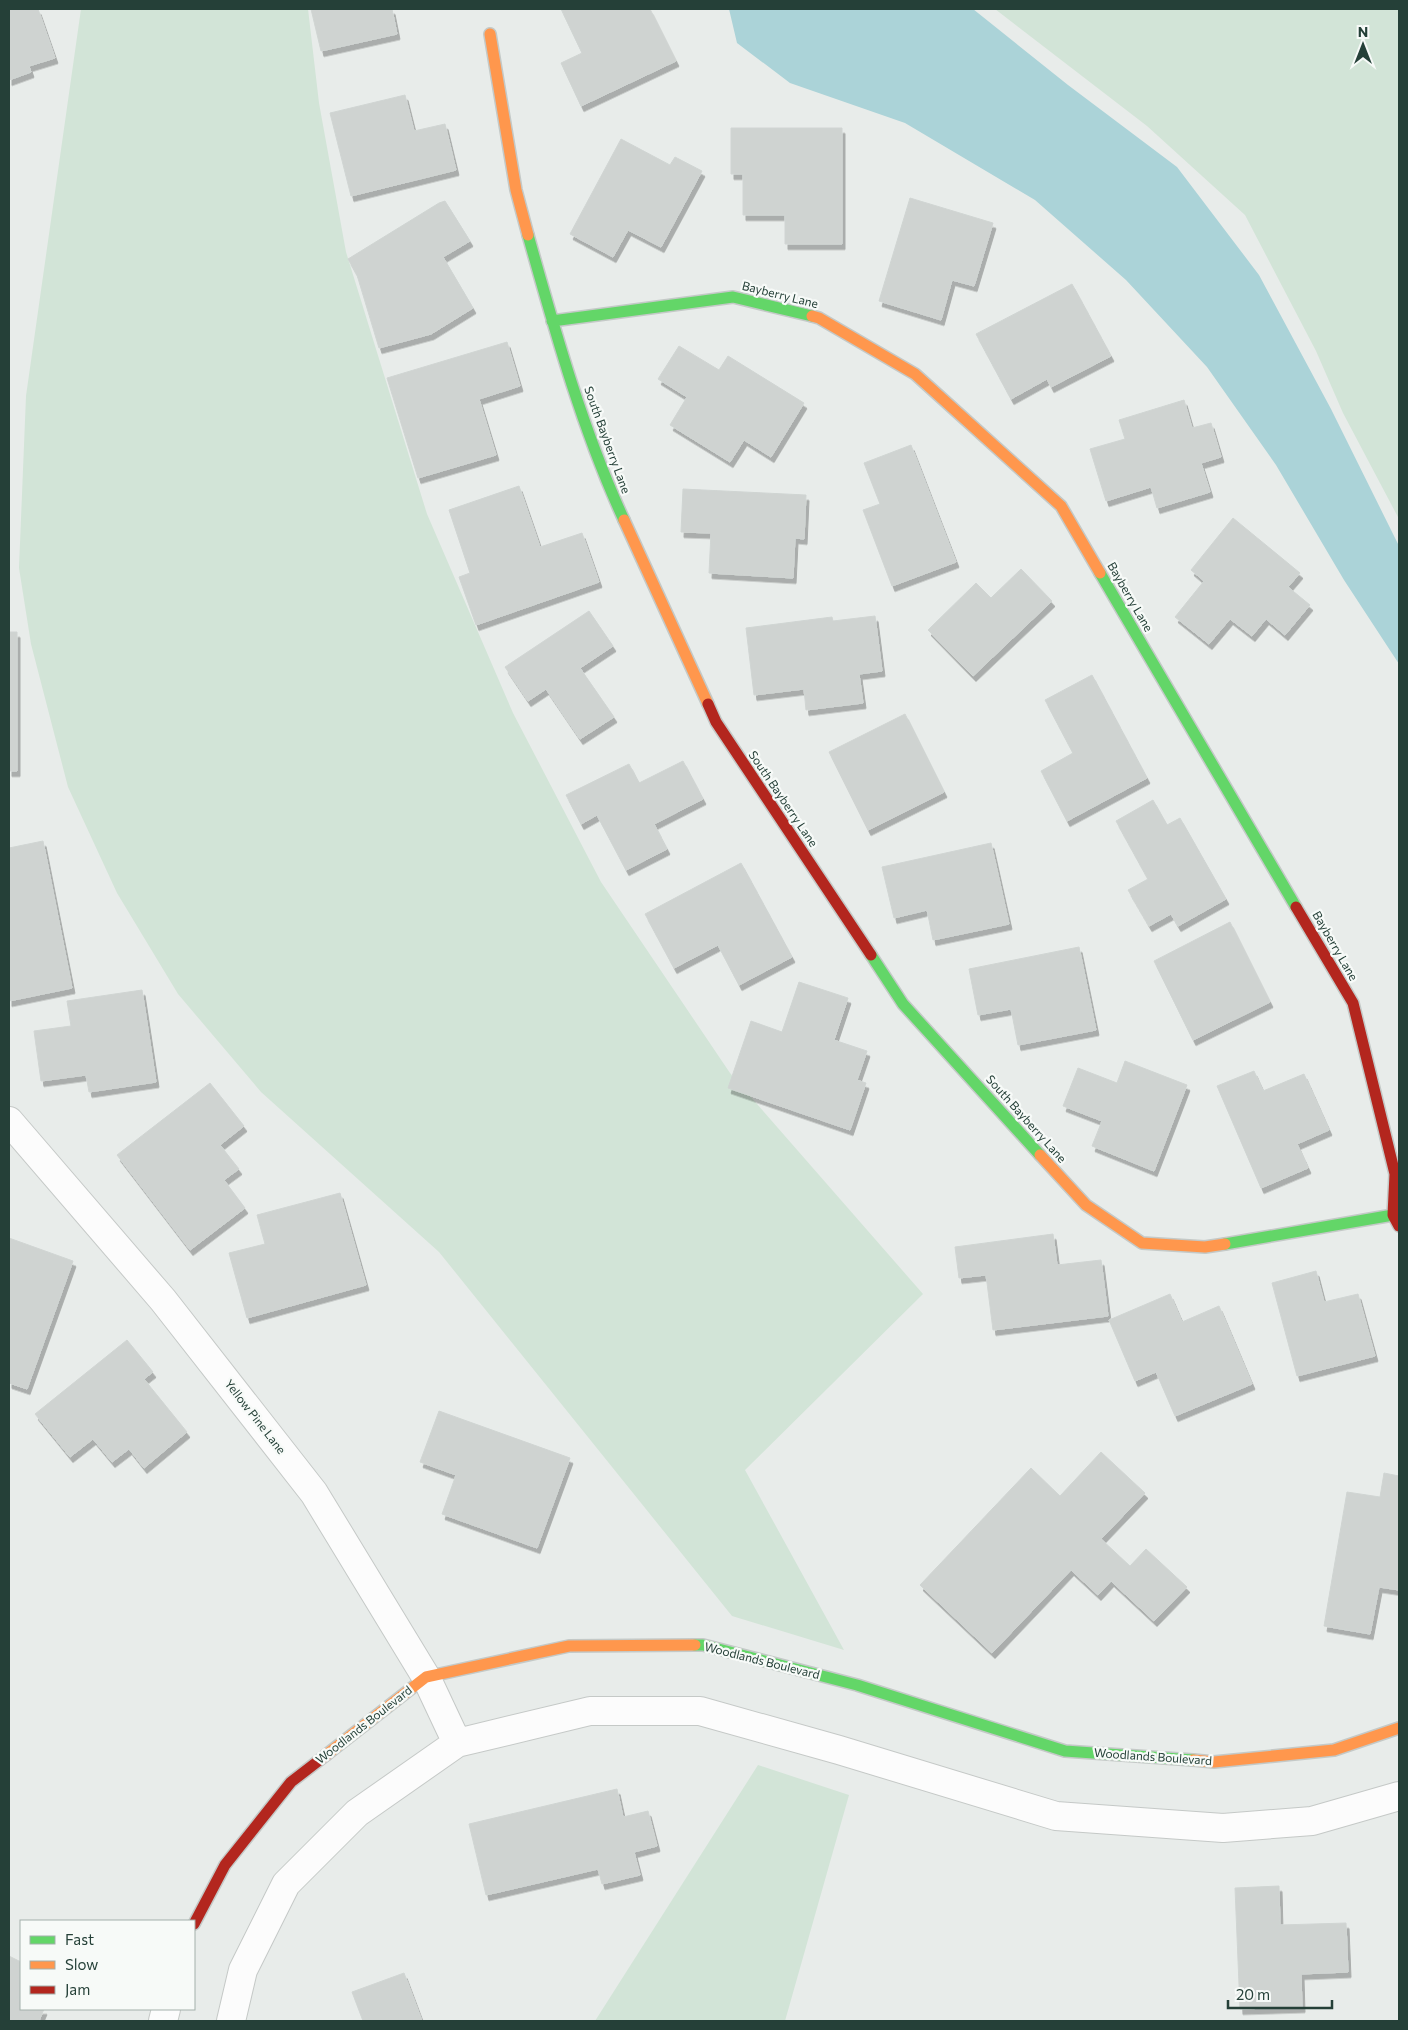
<svg xmlns="http://www.w3.org/2000/svg" width="1408" height="2030" viewBox="0 0 1408 2030" font-family="Commissioner,sans-serif">
  <style>
    .green { fill: #d2e4d7 }
    .water { fill: #abd3d8 }
    .building { fill: #cfd3d1; stroke: #d0d5d3; filter: url(#shadow) }
    .lines { fill: none; stroke-linecap: round; stroke-linejoin: round }
    .street-casing { stroke: #c5c9c7; stroke-width: 30 }
    .fast-casing { stroke: #c4c9c7; stroke-width: 14 }
    .slow-casing { stroke: #c4c9c7; stroke-width: 14 }
    .jam-casing { stroke: #c4c9c7; stroke-width: 14 }
    .street { stroke: #fcfcfc; stroke-width: 28 }
    .fast { stroke: #63d668; stroke-width: 11 }
    .slow { stroke: #ff974d; stroke-width: 11 }
    .jam { stroke: #b3261e; stroke-width: 11 }
    .labels { text-anchor: middle; stroke-width: 4.5; stroke-linejoin: round; paint-order: stroke }
    .street-label { font-size: 12px; fill: #254038; stroke: #f7faf8 }
  </style>
  <defs>
    <filter id="shadow"><feDropShadow dx="3" dy="5.5" stdDeviation="0" flood-color="#0004"/></filter>
  </defs>
  <rect width="100%" height="100%" fill="#e8ecea"/>
  <!-- green -->
  <path class="green" d="M 81,9 L 308,9 L 319,103 L 346,252 L 427,514 L 513,713 L 601,882 L 730,1073 L 923,1294 L 745,1470 L 844,1650 L 732,1616 L 439,1252 L 261,1092 L 178,994 L 117,893 L 68,787 L 31,644 L 19,568 L 26,396 Z
    M 995,9 L 1399,9 L 1399,519 L 1343,413 L 1316,351 L 1245,215 L 1147,126 Z
    M 758,1765 L 849,1795 L 785,2021 L 595,2021 Z"/>
  <!-- water -->
  <path class="water" d="M 729,9 L 973,9 L 1068,85 L 1177,167 L 1259,275 L 1331,409 L 1399,546 L 1399,664 L 1344,580 L 1276,465 L 1207,367 L 1126,280 L 1035,200 L 905,123 L 790,83 L 737,43 Z"/>
  <!-- building -->
  <path class="building" d="M 9,9 L 38,9 L 55,58 L 29,66 L 31,72 L 9,80 Z
    M 311,9 L 392,9 L 397,34 L 321,51 Z
    M 561,9 L 650,9 L 676,61 L 581,106 L 561,63 L 582,53 Z
    M 405,95 L 414,131 L 445,124 L 456,170 L 351,196 L 330,113 Z
    M 731,128 L 842,128 L 842,244 L 785,244 L 785,215 L 743,215 L 743,174 L 731,174 Z
    M 621,139 L 670,165 L 675,157 L 702,171 L 661,247 L 628,230 L 613,257 L 570,234 Z
    M 910,198 L 993,223 L 974,286 L 952,280 L 941,320 L 879,301 Z
    M 445,201 L 470,241 L 443,257 L 473,308 L 431,334 L 379,348 L 357,275 L 348,259 L 439,203 Z
    M 1072,284 L 1111,356 L 1051,387 L 1047,379 L 1011,399 L 976,334 Z
    M 507,342 L 520,386 L 479,399 L 496,455 L 418,478 L 387,378 Z
    M 679,346 L 719,370 L 728,356 L 804,403 L 771,457 L 744,440 L 730,462 L 670,425 L 687,397 L 658,379 Z
    M 1184,400 L 1192,428 L 1211,423 L 1221,457 L 1201,463 L 1210,492 L 1157,508 L 1151,487 L 1106,501 L 1090,449 L 1125,439 L 1119,420 Z
    M 911,445 L 956,562 L 892,586 L 863,510 L 880,504 L 864,463 Z
    M 519,486 L 540,547 L 582,533 L 599,582 L 476,625 L 459,577 L 470,573 L 449,510 Z
    M 683,489 L 806,495 L 804,539 L 795,538 L 793,578 L 709,573 L 711,533 L 681,532 Z
    M 1233,518 L 1300,573 L 1288,587 L 1310,605 L 1285,635 L 1266,619 L 1252,636 L 1230,619 L 1209,644 L 1175,617 L 1204,581 L 1191,570 Z
    M 1021,569 L 1052,601 L 973,676 L 928,630 L 976,583 L 991,598 Z
    M 589,611 L 613,646 L 580,668 L 614,717 L 580,739 L 546,689 L 528,701 L 505,667 Z
    M 875,616 L 882,671 L 859,674 L 863,703 L 806,710 L 804,689 L 754,695 L 746,628 L 832,617 L 833,621 Z
    M 9,632 L 17,632 L 17,771 L 9,771 Z
    M 1092,675 L 1147,778 L 1067,821 L 1041,771 L 1073,753 L 1045,700 Z
    M 905,714 L 944,792 L 868,830 L 829,752 Z
    M 683,761 L 703,799 L 654,824 L 667,849 L 626,870 L 597,815 L 581,824 L 566,795 L 629,764 L 639,783 Z
    M 1153,800 L 1167,825 L 1180,818 L 1226,899 L 1178,926 L 1171,914 L 1149,926 L 1128,890 L 1148,879 L 1116,821 Z
    M 43,841 L 72,988 L 9,1001 L 9,848 Z
    M 991,843 L 1009,924 L 933,940 L 927,910 L 894,918 L 882,867 Z
    M 741,863 L 792,957 L 739,985 L 718,945 L 674,968 L 645,914 Z
    M 1230,922 L 1270,1002 L 1193,1040 L 1154,961 Z
    M 1079,947 L 1096,1030 L 1018,1045 L 1011,1009 L 978,1015 L 969,969 Z
    M 799,982 L 848,998 L 834,1040 L 867,1051 L 857,1080 L 866,1083 L 850,1130 L 728,1088 L 751,1021 L 782,1032 Z
    M 142,990 L 156,1082 L 89,1092 L 86,1075 L 41,1081 L 34,1031 L 71,1026 L 67,1001 Z
    M 1125,1061 L 1187,1085 L 1154,1171 L 1092,1146 L 1102,1121 L 1063,1106 L 1078,1068 L 1117,1083 Z
    M 1254,1071 L 1263,1091 L 1304,1074 L 1329,1130 L 1297,1144 L 1308,1168 L 1261,1188 L 1217,1086 Z
    M 210,1083 L 244,1126 L 220,1145 L 239,1169 L 224,1180 L 245,1208 L 190,1250 L 117,1155 Z
    M 340,1193 L 366,1285 L 247,1318 L 229,1253 L 265,1244 L 257,1215 Z
    M 1053,1234 L 1057,1265 L 1101,1260 L 1108,1316 L 993,1330 L 986,1275 L 959,1278 L 955,1247 Z
    M 9,1238 L 73,1261 L 27,1389 L 9,1383 Z
    M 1316,1271 L 1324,1302 L 1358,1294 L 1375,1356 L 1297,1376 L 1272,1283 Z
    M 1170,1294 L 1182,1322 L 1219,1306 L 1252,1384 L 1175,1416 L 1156,1372 L 1135,1381 L 1109,1320 Z
    M 127,1340 L 153,1372 L 144,1379 L 187,1432 L 144,1468 L 129,1449 L 112,1462 L 93,1439 L 70,1457 L 35,1414 Z
    M 439,1411 L 570,1458 L 537,1548 L 442,1514 L 456,1475 L 420,1462 Z
    M 1101,1452 L 1145,1493 L 1101,1539 L 1130,1566 L 1146,1549 L 1187,1587 L 1154,1621 L 1111,1581 L 1098,1595 L 1071,1570 L 992,1653 L 920,1585 L 1031,1468 L 1060,1496 Z
    M 1384,1473 L 1399,1476 L 1399,1590 L 1379,1587 L 1370,1634 L 1324,1626 L 1347,1492 L 1380,1497 Z
    M 617,1789 L 623,1817 L 648,1811 L 657,1846 L 634,1852 L 640,1875 L 602,1884 L 598,1869 L 486,1895 L 469,1824 Z
    M 1279,1886 L 1280,1925 L 1346,1923 L 1348,1972 L 1301,1974 L 1302,2007 L 1240,2009 L 1235,1888 Z
    M 9,1956 L 21,1962 L 21,2009 L 44,2009 L 39,2021 L 9,2021 Z
    M 404,1973 L 422,2021 L 363,2021 L 352,1992 Z"/>
  <g class="lines">
    <defs>
      <path id="street" d="M 9,1121 L 163,1300 L 314,1493 L 426,1677 L 457,1743
        M 163,2021 L 166,2009
        M 231,2021 L 243,1970 L 286,1884 L 357,1813 L 457,1743 L 590,1711 L 700,1711 L 839,1750 L 1056,1816 L 1223,1828 L 1312,1821 L 1399,1796"/>
      <path id="fast" d="M 528,235 C 555,331 582,429 624,520
        M 552,321 L 733,297 L 812,316
        M 1100,573 L 1296,907
        M 871,955 L 903,1004 L 1040,1155
        M 1225,1244 L 1393,1215
        M 695,1645 L 703,1645 L 857,1685 L 1065,1751 L 1193,1760"/>
      <path id="slow" d="M 490,34 L 516,190 L 528,235
        M 812,316 L 819,318 L 915,374 L 1061,506 L 1100,573
        M 624,520 L 708,704
        M 1040,1155 L 1086,1205 L 1142,1243 L 1205,1247 L 1225,1244
        M 326,1755 L 426,1677 L 569,1646 L 695,1645
        M 1193,1760 L 1214,1762 L 1334,1750 L 1399,1728"/>
      <path id="jam" d="M 708,704 L 716,722 L 871,955
        M 1296,907 L 1353,1003 L 1395,1174 L 1393,1215 L 1399,1226
        M 194,1924 L 225,1865 L 291,1782 L 326,1755"/>
    </defs>
    <!-- street casing -->
    <use href="#street" class="street-casing"/>
    <!-- fast casing -->
    <use href="#fast" class="fast-casing"/>
    <!-- slow casing -->
    <use href="#slow" class="slow-casing"/>
    <!-- jam casing -->
    <use href="#jam" class="jam-casing"/>
    <!-- street -->
    <use href="#street" class="street"/>
    <!-- fast -->
    <use href="#fast" class="fast"/>
    <!-- slow -->
    <use href="#slow" class="slow"/>
    <!-- jam -->
    <use href="#jam" class="jam"/>
  </g>
  <g class="labels">
    <!-- street labels -->
    <g class="street-label">
      <text transform="translate(780 295) rotate(14)" y="4">Bayberry Lane</text>
      <text transform="translate(607 440) rotate(70)" y="4">South Bayberry Lane</text>
      <text transform="translate(1130 597) rotate(60)" y="4">Bayberry Lane</text>
      <text transform="translate(783 799) rotate(56)" y="4">South Bayberry Lane</text>
      <text transform="translate(1335 946) rotate(60)" y="4">Bayberry Lane</text>
      <text transform="translate(1026 1119) rotate(48)" y="4">South Bayberry Lane</text>
      <text transform="translate(255 1417) rotate(52)" y="4">Yellow Pine Lane</text>
      <text transform="translate(762 1661) rotate(14)" y="4">Woodlands Boulevard</text>
      <text transform="translate(364 1725) rotate(-38)" y="4">Woodlands Boulevard</text>
      <text transform="translate(1153 1757) rotate(4)" y="4">Woodlands Boulevard</text>
    </g>
  </g>
  <!-- border -->
  <rect width="1408" height="2030" fill="none" stroke="#254038" stroke-width="20"/>
  <!-- legend -->
  <rect x="20" y="1920" width="175" height="90" fill="#f7faf8" stroke="#a3b0ab"/>
  <rect x="30" y="1936" width="25" height="8" fill="#63d668" stroke="#a3b0ab"/>
  <text x="65" y="1945" font-size="15" fill="#254038">Fast</text>
  <rect x="30" y="1961" width="25" height="8" fill="#ff974d" stroke="#a3b0ab"/>
  <text x="65" y="1970" font-size="15" fill="#254038">Slow</text>
  <rect x="30" y="1986" width="25" height="8" fill="#b3261e" stroke="#a3b0ab"/>
  <text x="65" y="1995" font-size="15" fill="#254038">Jam</text>
  <!-- north arrow -->
  <g transform="translate(1363 45)" stroke="#f7faf8" stroke-width="4" paint-order="stroke">
  <path d="M0-4L9 19L0 12L-9 19Z" fill="#254038"/>
  <text y="-8" font-size="14" font-weight="bold" text-anchor="middle" fill="#254038">N</text>
  </g>
  <!-- scale -->
  <path d="M1228 2000v8h104v-8" fill="none" stroke="#254038" stroke-width="2.5"/>
  <text x="1236" y="2000" font-size="15" fill="#254038" stroke="#f7faf8" stroke-width="4" paint-order="stroke">20 m</text>
</svg>
